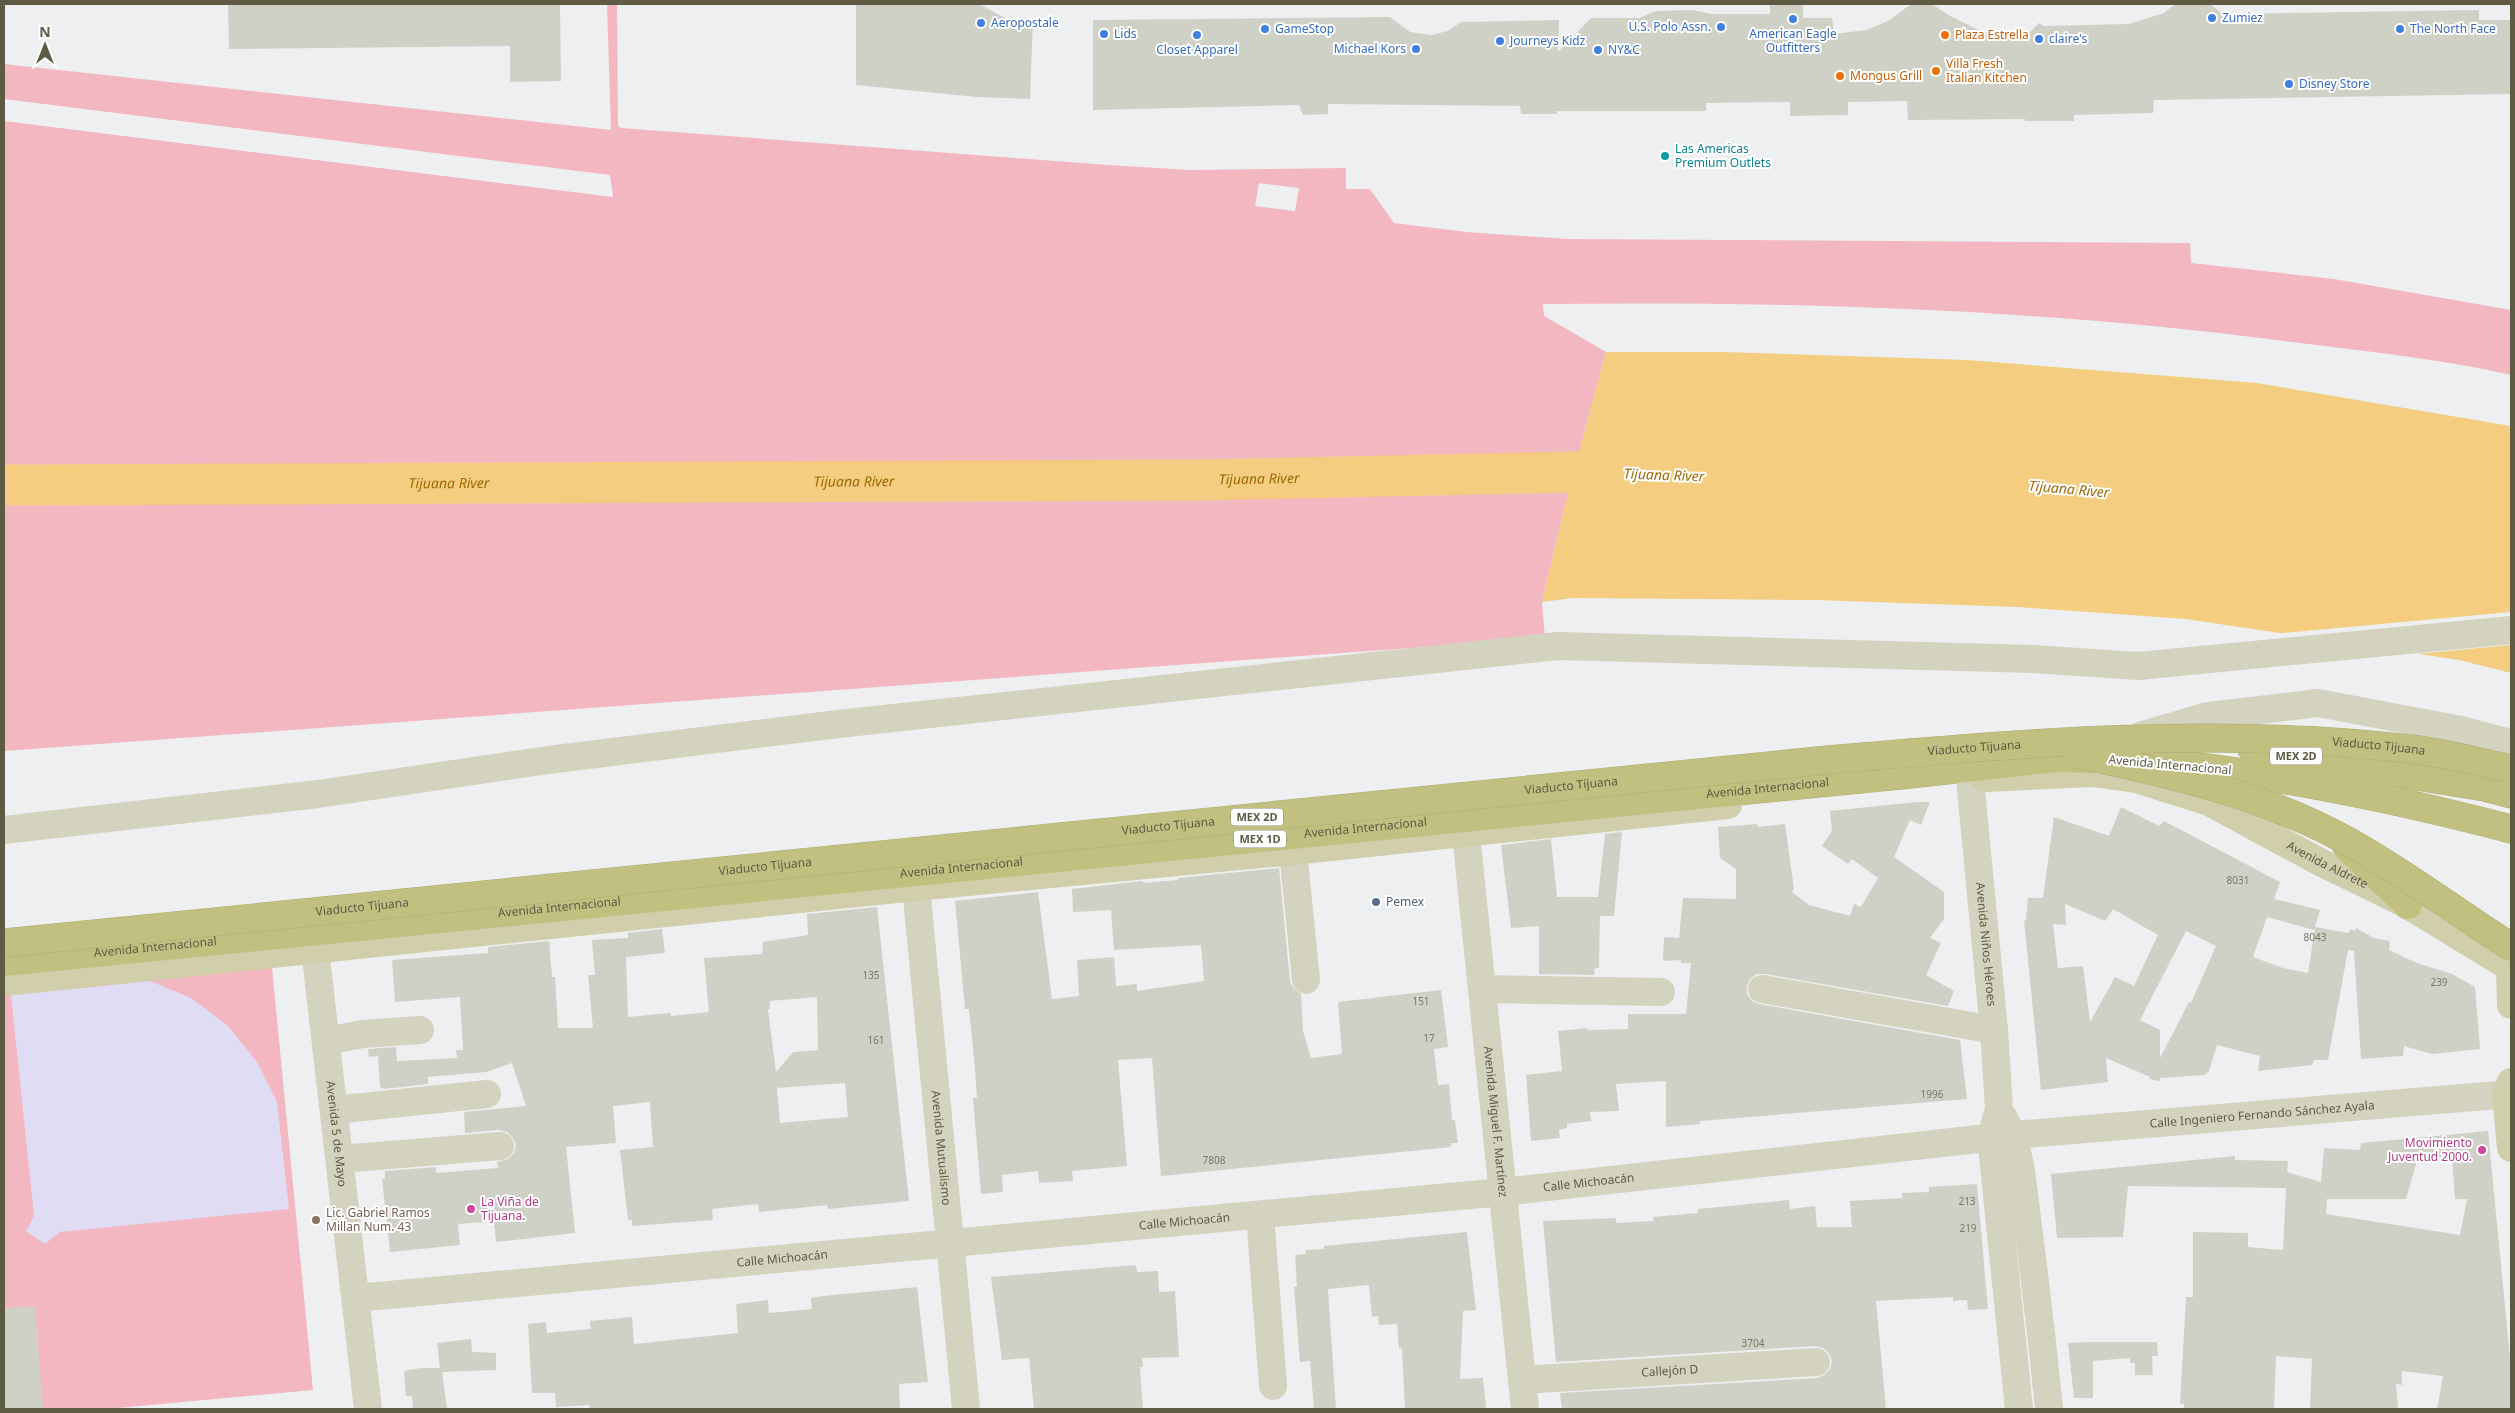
<svg xmlns="http://www.w3.org/2000/svg" width="2515" height="1413" viewBox="0 0 2515 1413" font-family="'Noto Sans',sans-serif">
  <style>
    .green { fill: #f3b7c1; fill-rule: evenodd }
    .sand { fill: #e0dcf4 }
    .water { fill: #f4cd80 }
    .pier { fill: #edeff1 }
    .lines { fill: none; stroke-linecap: round; stroke-linejoin: round }
    .river { stroke: #f4cd80; stroke-width: 41 }
    .building { fill: #cfd1c7; fill-rule: evenodd }
    .highway-casing { stroke: #adac6c; stroke-width: 29 }
    .minor { stroke: #d4d3c0; stroke-width: 28 }
    .major { stroke: #d0ceab; stroke-width: 28 }
    .highway { stroke: #c2c081; stroke-width: 28 }
    .highway-bridge-casing { stroke: #adac6c; stroke-width: 29; stroke-linecap: butt }
    .highway-bridge { stroke: #c2c081; stroke-width: 28 }
    .shop-dot { fill: #3f7fe0; stroke: #fff; stroke-width: 2 }
    .food-dot { fill: #e8710a; stroke: #fff; stroke-width: 2 }
    .culture-dot { fill: #0f9aa8; stroke: #fff; stroke-width: 2 }
    .service-dot { fill: #5c6f8a; stroke: #fff; stroke-width: 2 }
    .hotel-dot { fill: #d1479c; stroke: #fff; stroke-width: 2 }
    .education-dot { fill: #8d6e63; stroke: #fff; stroke-width: 2 }
    .labels { text-anchor: middle; stroke-width: 4; stroke-linejoin: round; paint-order: stroke }
    .number-label { font-size: 10px; fill: #7a7865 }
    .shield { fill: #fff; stroke: #8e8c7c; stroke-width: 1 }
    .shield-label { font-size: 11px; font-weight: bold; fill: #5d5b44 }
    .shop-label { font-size: 12px; fill: #366cbe; stroke: #fff; text-anchor: start }
    .food-label { font-size: 12px; fill: #c56008; stroke: #fff; text-anchor: start }
    .culture-label { font-size: 12px; fill: #0d838f; stroke: #fff; text-anchor: start }
    .street-label { font-size: 12px; fill: #5d5b44; stroke: #fff }
    .service-label { font-size: 12px; fill: #4e5e75; stroke: #fff; text-anchor: start }
    .hotel-label { font-size: 12px; fill: #b23c85; stroke: #fff; text-anchor: end }
    .education-label { font-size: 12px; fill: #785e54; stroke: #fff; text-anchor: start }
    .water-label { font-size: 14px; font-style: italic; fill: #9c6903; stroke: #fff }
  </style>
  <rect width="100%" height="100%" fill="#edeff1"/>
  <!-- green -->
  <path class="green" d="M 607,4 L 617,4 L 618,126 L 621,128 L 1108,165 L 1190,170 L 1346,168 L 1346,189 L 1370,189 L 1394,223 L 1466,232 L 1567,239 L 2190,243 L 2191,263 L 2334,279 L 2511,310 L 2511,375 C 2437,358 2360,351 2284,341 C 2038,309 1791,301 1543,304 L 1544,316 L 1606,352 L 1568,493 L 1542,602 L 1545,638 L 4,751 L 4,121 L 613,197 L 610,175 L 4,99 L 4,64 L 611,130 ZM 1259,183 L 1299,188 L 1295,211 L 1255,206 Z
    M 272,968 L 313,1390 L 107,1409 L 4,1409 L 4,994 Z"/>
  <!-- sand -->
  <path class="sand" d="M 150,981 L 191,998 L 228,1026 L 257,1062 L 277,1102 L 289,1209 L 60,1232 L 45,1244 L 26,1231 L 34,1216 L 11,995 Z"/>
  <!-- water -->
  <path class="water" d="M 1606,352 L 1724,352 L 1967,360 L 2257,383 L 2511,426 L 2511,673 L 2459,660 L 2186,619 L 2018,607 L 1816,600 L 1573,598 L 1542,602 L 1568,493 Z"/>
  <!-- pier -->
  <path class="pier" d="M 2511,612 L 2511,645 L 2406,655 L 2271,634 Z"/>
  <g class="lines">
    <!-- river -->
    <path class="river" id="s1" d="M 4,485 L 1200,480 L 1574,472 L 1631,474"/>
  </g>
  <!-- building -->
  <path class="building" d="M 228,4 L 560,4 L 561,81 L 510,82 L 510,46 L 229,49 Z
    M 856,4 L 979,4 L 1005,18 L 1033,20 L 1030,99 L 977,97 L 856,85 Z
    M 1770,4 L 1803,4 L 1803,18 L 1832,18 L 1834,34 L 1867,30 L 1890,20 L 1911,4 L 1932,4 L 1950,16 L 1983,32 L 2027,35 L 2039,23 L 2044,26 L 2129,24 L 2164,13 L 2175,4 L 2210,4 L 2223,14 L 2479,10 L 2479,20 L 2511,20 L 2511,94 L 2154,100 L 2153,113 L 2074,115 L 2074,121 L 2025,121 L 2025,119 L 1908,120 L 1907,101 L 1848,102 L 1848,115 L 1790,116 L 1790,102 L 1706,103 L 1706,111 L 1557,111 L 1557,114 L 1521,114 L 1520,106 L 1328,104 L 1328,114 L 1303,115 L 1299,105 L 1093,110 L 1093,20 L 1390,17 L 1410,32 L 1431,35 L 1448,31 L 1461,22 L 1559,20 L 1558,52 L 1591,18 L 1639,18 L 1656,11 L 1693,10 L 1711,14 L 1770,14 Z
    M 1917,802 L 1930,802 L 1921,825 L 1910,820 L 1894,857 L 1944,892 L 1944,919 L 1930,938 L 1941,943 L 1926,975 L 1954,991 L 1948,1006 L 1765,974 L 1757,974 L 1750,979 L 1747,986 L 1747,994 L 1752,1001 L 1759,1004 L 1960,1040 L 1967,1099 L 1700,1121 L 1700,1124 L 1666,1127 L 1666,1081 L 1616,1084 L 1619,1111 L 1590,1112 L 1591,1121 L 1567,1124 L 1567,1128 L 1559,1130 L 1560,1138 L 1531,1141 L 1526,1075 L 1562,1071 L 1558,1031 L 1587,1028 L 1587,1030 L 1628,1029 L 1628,1014 L 1686,1014 L 1691,963 L 1681,963 L 1681,960 L 1663,961 L 1664,937 L 1679,938 L 1683,898 L 1736,899 L 1736,869 L 1720,858 L 1718,827 L 1757,824 L 1758,827 L 1785,824 L 1794,889 L 1792,892 L 1809,905 L 1850,916 L 1854,904 L 1861,907 L 1878,878 L 1852,859 L 1848,864 L 1822,846 L 1832,831 L 1830,811 Z
    M 2121,807 L 2159,826 L 2164,821 L 2280,882 L 2274,899 L 2320,910 L 2315,927 L 2348,933 L 2351,929 L 2355,931 L 2356,928 L 2374,938 L 2390,941 L 2389,950 L 2417,963 L 2452,974 L 2475,987 L 2480,1049 L 2432,1054 L 2404,1046 L 2403,1056 L 2361,1059 L 2354,951 L 2348,950 L 2328,1060 L 2314,1060 L 2312,1065 L 2258,1071 L 2260,1056 L 2217,1045 L 2209,1071 L 2205,1075 L 2160,1078 L 2160,1081 L 2149,1079 L 2150,1077 L 2106,1058 L 2108,1082 L 2041,1090 L 2024,920 L 2026,921 L 2028,898 L 2043,898 L 2054,817 L 2109,836 ZM 2065,904 L 2105,921 L 2113,909 L 2158,935 L 2134,986 L 2115,977 L 2090,1022 L 2083,966 L 2058,968 L 2053,924 L 2066,925 ZM 2267,917 L 2314,930 L 2315,928 L 2308,973 L 2283,968 L 2253,957 ZM 2186,931 L 2216,946 L 2191,1003 L 2189,1002 L 2160,1058 L 2160,1030 L 2140,1020 Z
    M 1622,832 L 1614,916 L 1600,916 L 1599,968 L 1595,968 L 1594,975 L 1539,974 L 1539,926 L 1511,928 L 1501,845 L 1551,839 L 1557,897 L 1598,897 L 1605,834 Z
    M 1279,868 L 1290,982 L 1294,989 L 1301,994 L 1303,1031 L 1311,1058 L 1342,1054 L 1338,1002 L 1441,990 L 1448,1047 L 1434,1049 L 1438,1085 L 1449,1084 L 1452,1120 L 1455,1120 L 1458,1143 L 1451,1143 L 1451,1147 L 1161,1176 L 1152,1058 L 1118,1060 L 1127,1166 L 1072,1171 L 1073,1181 L 1039,1183 L 1038,1171 L 1002,1175 L 1003,1192 L 981,1194 L 973,1098 L 977,1098 L 974,1058 L 969,1009 L 965,1009 L 955,901 L 1038,892 L 1052,999 L 1079,996 L 1077,960 L 1114,957 L 1116,986 L 1137,984 L 1137,991 L 1204,981 L 1201,945 L 1114,950 L 1111,910 L 1073,912 L 1072,889 L 1143,881 L 1143,883 L 1178,880 L 1178,878 Z
    M 877,907 L 909,1201 L 828,1209 L 827,1205 L 759,1212 L 758,1204 L 712,1209 L 713,1220 L 632,1226 L 632,1220 L 628,1220 L 620,1150 L 653,1147 L 650,1102 L 613,1106 L 616,1143 L 566,1147 L 575,1233 L 496,1242 L 494,1221 L 458,1224 L 460,1245 L 390,1252 L 382,1179 L 385,1179 L 385,1171 L 436,1167 L 436,1173 L 498,1168 L 497,1162 L 508,1159 L 514,1153 L 516,1145 L 513,1138 L 507,1132 L 499,1130 L 465,1133 L 464,1112 L 526,1106 L 512,1063 L 486,1072 L 428,1077 L 428,1084 L 385,1089 L 380,1087 L 378,1056 L 369,1057 L 368,1049 L 396,1047 L 397,1061 L 457,1058 L 456,1050 L 463,1050 L 460,997 L 395,1002 L 392,960 L 488,953 L 488,947 L 549,941 L 552,977 L 555,977 L 558,1028 L 593,1028 L 588,975 L 595,975 L 592,940 L 628,938 L 628,933 L 662,929 L 665,953 L 626,957 L 628,1017 L 670,1013 L 671,1016 L 709,1012 L 704,958 L 762,954 L 763,942 L 808,935 L 807,914 ZM 817,997 L 818,1050 L 793,1052 L 776,1072 L 768,1009 L 770,1009 L 770,1001 ZM 845,1083 L 848,1117 L 780,1123 L 777,1088 Z
    M 2488,1131 L 2511,1368 L 2511,1409 L 2437,1409 L 2443,1376 L 2402,1371 L 2402,1385 L 2396,1384 L 2398,1409 L 2310,1409 L 2312,1359 L 2276,1356 L 2274,1409 L 2184,1409 L 2184,1404 L 2180,1404 L 2186,1297 L 2193,1297 L 2193,1232 L 2248,1233 L 2248,1247 L 2283,1250 L 2286,1188 L 2128,1186 L 2123,1237 L 2057,1238 L 2051,1174 L 2235,1156 L 2235,1160 L 2288,1161 L 2287,1172 L 2321,1182 L 2324,1148 L 2360,1150 L 2361,1143 ZM 2418,1157 L 2452,1157 L 2455,1199 L 2467,1199 L 2460,1235 L 2326,1214 L 2327,1199 L 2406,1199 Z
    M 1977,1184 L 1988,1309 L 1968,1310 L 1967,1300 L 1953,1301 L 1953,1297 L 1876,1301 L 1886,1409 L 1562,1409 L 1560,1393 L 1817,1378 L 1824,1375 L 1830,1369 L 1832,1361 L 1829,1353 L 1823,1348 L 1815,1346 L 1556,1362 L 1543,1221 L 1616,1218 L 1616,1223 L 1654,1221 L 1653,1217 L 1698,1213 L 1698,1209 L 1789,1200 L 1790,1209 L 1815,1206 L 1817,1227 L 1852,1227 L 1850,1201 L 1902,1198 L 1902,1193 L 1929,1192 L 1929,1187 Z
    M 1467,1232 L 1476,1310 L 1463,1311 L 1460,1379 L 1483,1378 L 1486,1408 L 1405,1409 L 1402,1348 L 1399,1349 L 1397,1324 L 1379,1325 L 1378,1316 L 1372,1317 L 1369,1285 L 1328,1289 L 1336,1409 L 1314,1409 L 1310,1361 L 1300,1362 L 1294,1287 L 1297,1286 L 1295,1255 L 1306,1254 L 1305,1250 L 1324,1249 L 1324,1246 Z
    M 1136,1265 L 1137,1272 L 1158,1271 L 1159,1292 L 1175,1291 L 1179,1357 L 1142,1358 L 1143,1367 L 1140,1367 L 1143,1409 L 1034,1409 L 1029,1358 L 1002,1360 L 991,1277 Z
    M 917,1287 L 928,1382 L 899,1384 L 900,1409 L 590,1409 L 589,1405 L 556,1407 L 555,1393 L 532,1393 L 528,1324 L 546,1322 L 547,1333 L 591,1329 L 590,1321 L 632,1317 L 634,1344 L 738,1333 L 736,1304 L 768,1300 L 769,1313 L 812,1309 L 811,1298 L 823,1296 Z
    M 35,1306 L 43,1409 L 4,1409 L 4,1308 Z
    M 471,1339 L 472,1352 L 496,1353 L 496,1370 L 442,1372 L 447,1409 L 413,1409 L 412,1396 L 406,1396 L 404,1371 L 421,1368 L 440,1368 L 437,1343 Z
    M 2089,1342 L 2157,1342 L 2158,1356 L 2152,1356 L 2153,1375 L 2135,1375 L 2135,1363 L 2130,1363 L 2130,1358 L 2093,1361 L 2093,1398 L 2074,1398 L 2068,1343 Z"/>
  <g class="lines">
    <defs>
      <g id="highway">
        <path d="M 2252,749 L 2484,787 L 2511,794"/>
        <path d="M 2147,761 C 2270,773 2392,798 2511,829"/>
        <path d="M 2347,847 L 2408,905"/>
        <path id="s9" d="M 4,962 L 1911,774 L 2055,758 L 2102,759"/>
      </g>
    </defs>
    <!-- highway casing -->
    <use href="#highway" class="highway-casing"/>
    <!-- minor -->
    <g class="minor">
      <path d="M 2140,736 L 2208,716 L 2318,703 L 2461,730 L 2511,743"/>
      <path id="s2" d="M 1970,779 L 1994,1030 L 1998,1093 L 1999,1109 L 1991,1137 L 2019,1409"/>
      <path d="M 4,830 L 318,794 L 548,760 L 838,724 L 1558,646 L 2033,659 L 2138,666 L 2511,630"/>
      <path id="s3" d="M 1466,834 L 1525,1409"/>
      <path d="M 1293,851 L 1306,980"/>
      <path id="s4" d="M 916,887 L 966,1409"/>
      <path id="s5" d="M 315,949 L 368,1409"/>
      <path d="M 1482,989 L 1661,992"/>
      <path d="M 1762,989 L 1994,1030"/>
      <path d="M 326,1041 L 363,1034 L 420,1030"/>
      <path d="M 334,1110 L 487,1094"/>
      <path d="M 2004,1118 C 2022,1150 2023,1190 2028,1226 C 2036,1287 2043,1348 2049,1409"/>
      <path d="M 340,1159 L 500,1146"/>
      <path d="M 1260,1215 L 1273,1386"/>
      <path id="s6" d="M 356,1298 L 1503,1192 L 2014,1135 L 2511,1094"/>
      <path id="s7" d="M 1522,1380 L 1816,1362"/>
    </g>
    <!-- major -->
    <g class="major">
      <path id="s8" d="M 1985,778 L 2092,773 L 2136,779 L 2209,802 L 2318,861 L 2408,905 L 2511,968"/>
      <path d="M 2510,967 L 2511,1005"/>
      <path d="M 4,982 L 916,887 L 1293,851 L 1728,805"/>
      <path d="M 2511,1082 L 2506,1095 L 2511,1148"/>
    </g>
    <!-- highway -->
    <use href="#highway" class="highway"/>
    <defs>
      <g id="highway-bridge">
        <path d="M 2079,754 C 2172,774 2265,795 2349,842 C 2405,873 2457,913 2511,947"/>
        <path id="s10" d="M 4,943 L 1827,760 C 2021,743 2216,726 2411,749 C 2445,753 2478,762 2511,769"/>
      </g>
    </defs>
    <!-- highway-bridge casing -->
    <use href="#highway-bridge" class="highway-bridge-casing"/>
    <!-- highway-bridge -->
    <use href="#highway-bridge" class="highway-bridge"/>
  </g>
  <!-- markers -->
  <g class="shop-dot">
    <circle cx="2212" cy="18" r="5"/>
    <circle cx="1793" cy="19" r="5"/>
    <circle cx="981" cy="23" r="5"/>
    <circle cx="1721" cy="27" r="5"/>
    <circle cx="1265" cy="29" r="5"/>
    <circle cx="2400" cy="29" r="5"/>
    <circle cx="1104" cy="34" r="5"/>
    <circle cx="1197" cy="35" r="5"/>
    <circle cx="2039" cy="39" r="5"/>
    <circle cx="1500" cy="41" r="5"/>
    <circle cx="1416" cy="49" r="5"/>
    <circle cx="1598" cy="50" r="5"/>
    <circle cx="2289" cy="84" r="5"/>
  </g>
  <g class="food-dot">
    <circle cx="1945" cy="35" r="5"/>
    <circle cx="1936" cy="71" r="5"/>
    <circle cx="1840" cy="76" r="5"/>
  </g>
  <circle class="culture-dot" cx="1665" cy="156" r="5"/>
  <circle class="service-dot" cx="1376" cy="902" r="5"/>
  <g class="hotel-dot">
    <circle cx="2482" cy="1150" r="5"/>
    <circle cx="471" cy="1209" r="5"/>
  </g>
  <circle class="education-dot" cx="316" cy="1220" r="5"/>
  <g class="labels">
    <!-- number labels -->
    <g class="number-label">
      <text x="2238" y="884">8031</text>
      <text x="2315" y="941">8043</text>
      <text x="871" y="979">135</text>
      <text x="2439" y="986">239</text>
      <text x="1421" y="1005">151</text>
      <text x="1429" y="1042">17</text>
      <text x="876" y="1044">161</text>
      <text x="1932" y="1098">1996</text>
      <text x="1214" y="1164">7808</text>
      <text x="1967" y="1205">213</text>
      <text x="1968" y="1232">219</text>
      <text x="1753" y="1347">3704</text>
    </g>
    <!-- shield labels -->
    <g class="shield">
      <rect x="2270" y="747.5" width="52" height="17" rx="4"/>
      <rect x="1231" y="808.5" width="52" height="17" rx="4"/>
      <rect x="1234" y="830.5" width="52" height="17" rx="4"/>
    </g>
    <g class="shield-label">
      <text x="2296" y="760">MEX 2D</text>
      <text x="1257" y="821">MEX 2D</text>
      <text x="1260" y="843">MEX 1D</text>
    </g>
    <!-- shop labels -->
    <g class="shop-label">
      <text x="2222" y="22">Zumiez</text>
      <text x="991" y="27">Aeropostale</text>
      <text x="1711" y="31" text-anchor="end">U.S. Polo Assn.</text>
      <text x="1275" y="33">GameStop</text>
      <text x="2410" y="33">The North Face</text>
      <text x="1114" y="38">Lids</text>
      <text x="1793" y="38" text-anchor="middle">American Eagle<tspan x="1793" dy="14">Outfitters</tspan></text>
      <text x="2049" y="43">claire's</text>
      <text x="1510" y="45">Journeys Kidz</text>
      <text x="1406" y="53" text-anchor="end">Michael Kors</text>
      <text x="1197" y="54" text-anchor="middle">Closet Apparel</text>
      <text x="1608" y="54">NY&amp;C</text>
      <text x="2299" y="88">Disney Store</text>
    </g>
    <!-- food labels -->
    <g class="food-label">
      <text x="1955" y="39">Plaza Estrella</text>
      <text x="1946" y="68">Villa Fresh<tspan x="1946" dy="14">Italian Kitchen</tspan></text>
      <text x="1850" y="80">Mongus Grill</text>
    </g>
    <!-- culture labels -->
    <g class="culture-label">
      <text x="1675" y="153">Las Americas<tspan x="1675" dy="14">Premium Outlets</tspan></text>
    </g>
    <!-- street labels -->
    <g class="street-label">
      <text dy="4" stroke="none"><textPath href="#s10" startOffset="1980">Viaducto Tijuana</textPath></text>
      <text dy="4" stroke="none"><textPath href="#s10" startOffset="2385">Viaducto Tijuana</textPath></text>
      <text transform="translate(2170 765) rotate(5)" y="4">Avenida Internacional</text>
      <text dy="4" stroke="none"><textPath href="#s10" startOffset="1575">Viaducto Tijuana</textPath></text>
      <text dy="4" stroke="none"><textPath href="#s9" startOffset="1772">Avenida Internacional</textPath></text>
      <text dy="4" stroke="none"><textPath href="#s10" startOffset="1170">Viaducto Tijuana</textPath></text>
      <text dy="4" stroke="none"><textPath href="#s9" startOffset="1368">Avenida Internacional</textPath></text>
      <text dy="4" stroke="none"><textPath href="#s8" startOffset="362">Avenida Aldrete</textPath></text>
      <text dy="4" stroke="none"><textPath href="#s10" startOffset="765">Viaducto Tijuana</textPath></text>
      <text dy="4" stroke="none"><textPath href="#s9" startOffset="962">Avenida Internacional</textPath></text>
      <text dy="4" stroke="none"><textPath href="#s10" startOffset="360">Viaducto Tijuana</textPath></text>
      <text dy="4" stroke="none"><textPath href="#s9" startOffset="558">Avenida Internacional</textPath></text>
      <text dy="4" stroke="none"><textPath href="#s2" startOffset="166">Avenida Niños Héroes</textPath></text>
      <text dy="4" stroke="none"><textPath href="#s9" startOffset="152">Avenida Internacional</textPath></text>
      <text dy="4" stroke="none"><textPath href="#s6" startOffset="1915">Calle Ingeniero Fernando Sánchez Ayala</textPath></text>
      <text dy="4" stroke="none"><textPath href="#s3" startOffset="289">Avenida Miguel F. Martínez</textPath></text>
      <text dy="4" stroke="none"><textPath href="#s5" startOffset="186">Avenida 5 de Mayo</textPath></text>
      <text dy="4" stroke="none"><textPath href="#s4" startOffset="262">Avenida Mutualismo</textPath></text>
      <text dy="4" stroke="none"><textPath href="#s6" startOffset="1238">Calle Michoacán</textPath></text>
      <text dy="4" stroke="none"><textPath href="#s6" startOffset="832">Calle Michoacán</textPath></text>
      <text dy="4" stroke="none"><textPath href="#s6" startOffset="428">Calle Michoacán</textPath></text>
      <text dy="4" stroke="none"><textPath href="#s7" startOffset="148">Callejón D</textPath></text>
    </g>
    <!-- service labels -->
    <g class="service-label">
      <text x="1386" y="906">Pemex</text>
    </g>
    <!-- hotel labels -->
    <g class="hotel-label">
      <text x="2472" y="1147">Movimiento<tspan x="2472" dy="14">Juventud 2000.</tspan></text>
      <text x="481" y="1206" text-anchor="start">La Viña de<tspan x="481" dy="14">Tijuana.</tspan></text>
    </g>
    <!-- education labels -->
    <g class="education-label">
      <text x="326" y="1217">Lic. Gabriel Ramos<tspan x="326" dy="14">Millan Num. 43</tspan></text>
    </g>
    <!-- water labels -->
    <g class="water-label">
      <text transform="translate(1664 475) rotate(2)" y="5">Tijuana River</text>
      <text dy="5" stroke="none"><textPath href="#s1" startOffset="1255">Tijuana River</textPath></text>
      <text dy="5" stroke="none"><textPath href="#s1" startOffset="850">Tijuana River</textPath></text>
      <text dy="5" stroke="none"><textPath href="#s1" startOffset="445">Tijuana River</textPath></text>
      <text transform="translate(2069 489) rotate(5)" y="5">Tijuana River</text>
    </g>
  </g>
  <!-- border -->
  <rect width="2515" height="1413" fill="none" stroke="#5d5b44" stroke-width="10"/>
  <!-- north arrow -->
  <g transform="translate(45 45)" stroke="#ffffff" stroke-width="4" paint-order="stroke">
  <path d="M0-4L9 19L0 12L-9 19Z" fill="#5d5b44"/>
  <text y="-8" font-size="14" font-weight="bold" text-anchor="middle" fill="#5d5b44">N</text>
  </g>
</svg>
